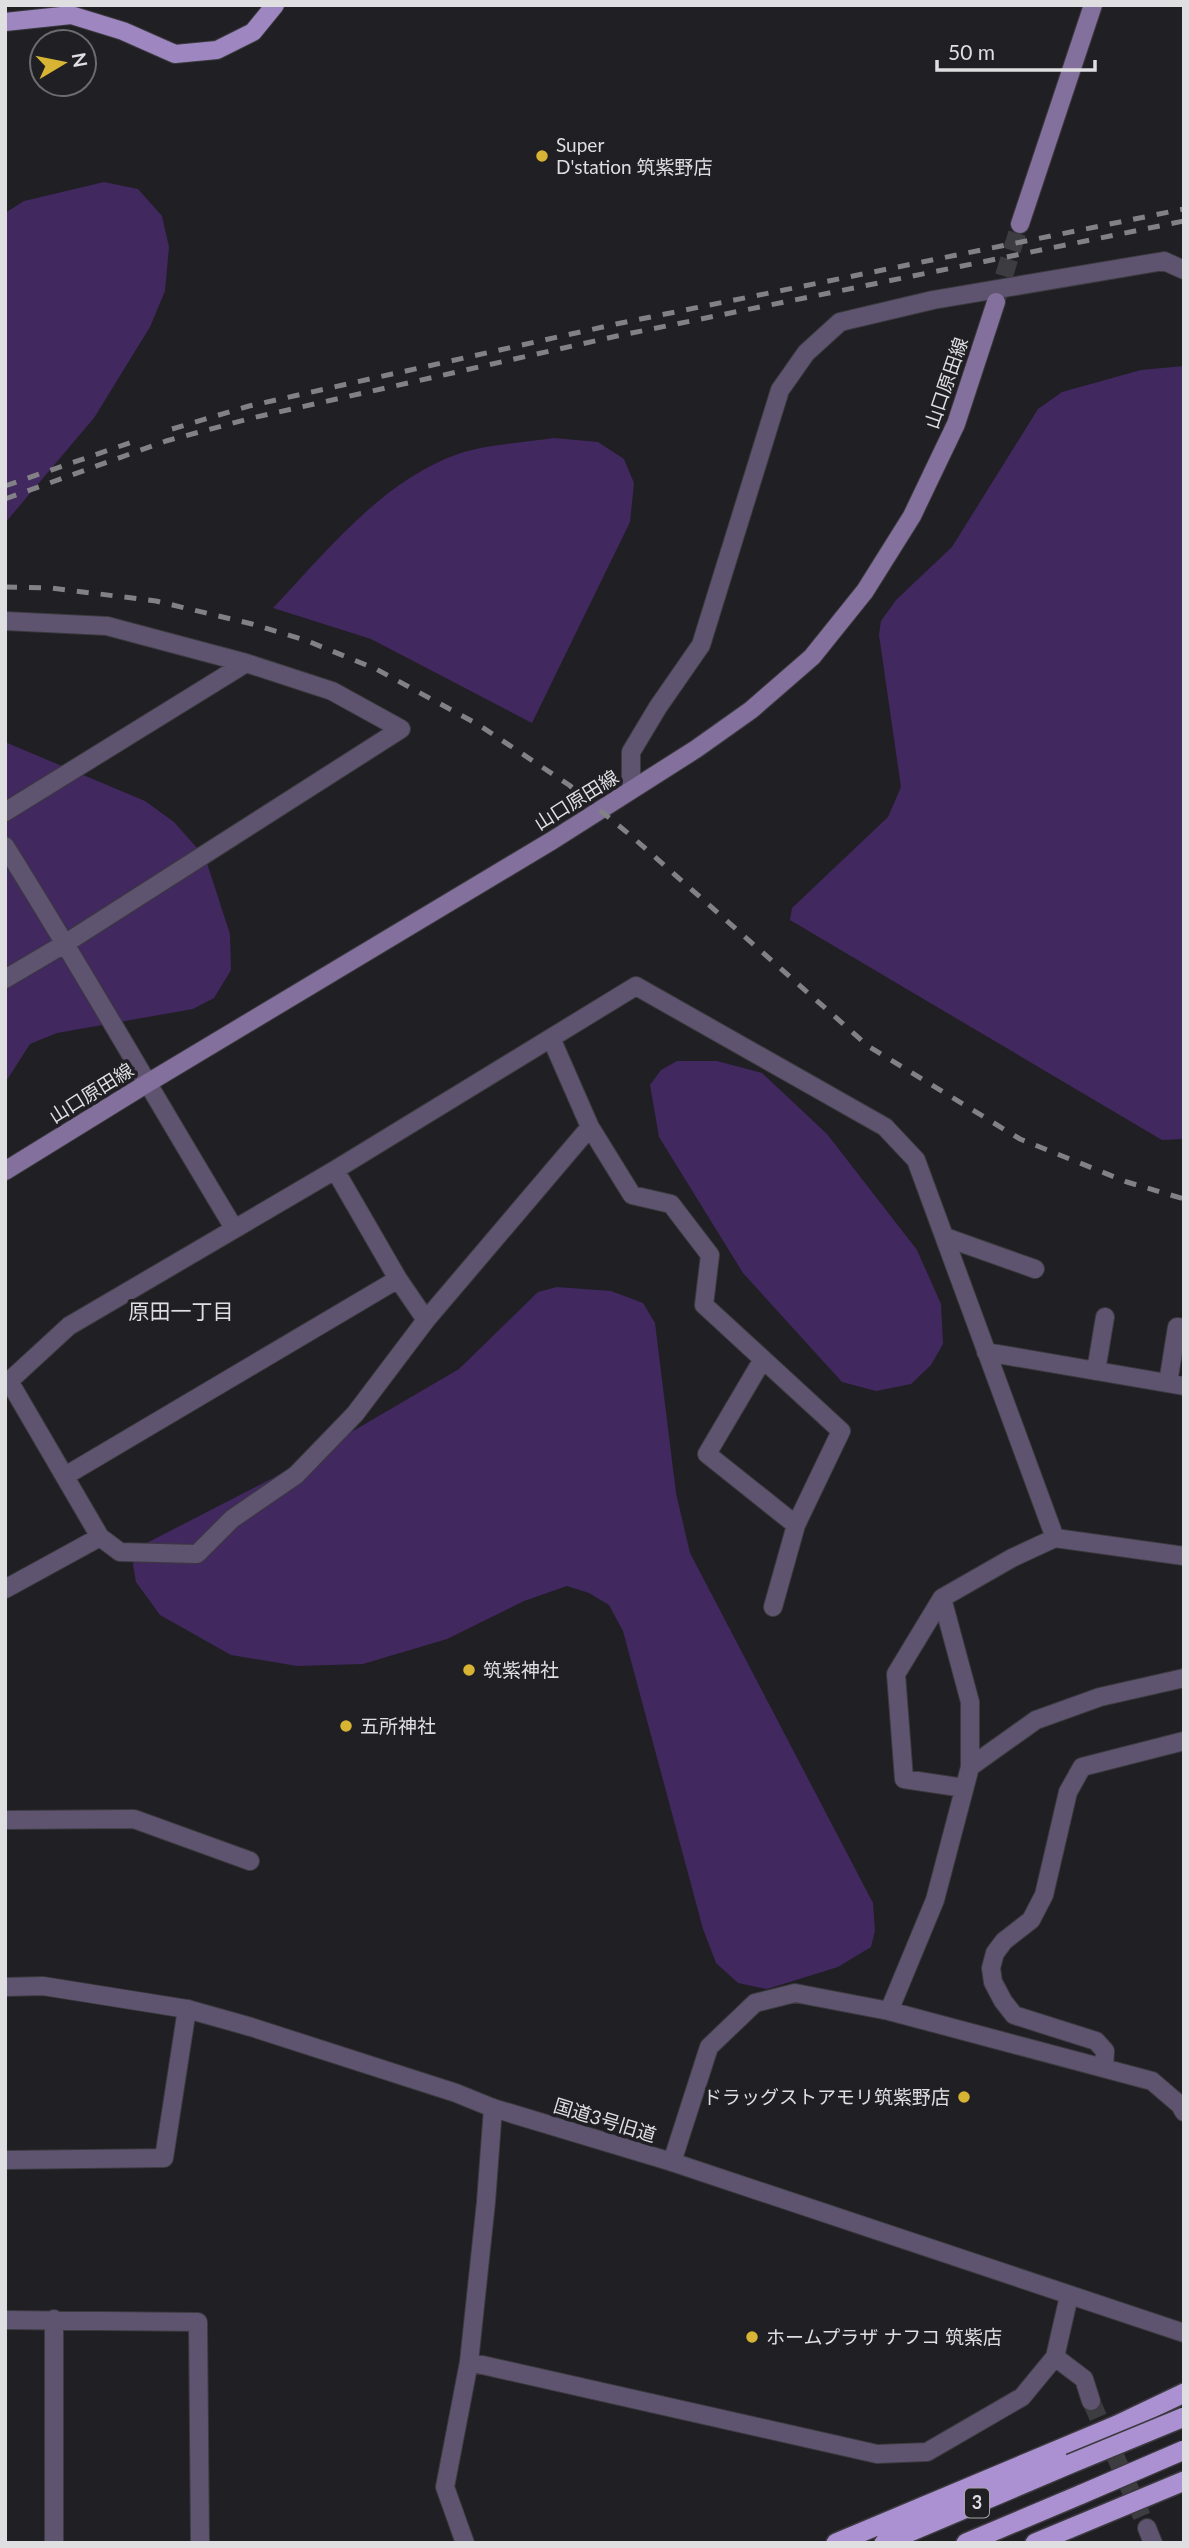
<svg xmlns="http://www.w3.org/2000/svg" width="1189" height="2548" viewBox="0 0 1189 2548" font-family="Lato,'Noto Sans JP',sans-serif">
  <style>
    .green { fill: #41285f }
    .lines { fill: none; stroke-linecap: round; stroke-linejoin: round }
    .minor-tunnel { stroke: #3d3c40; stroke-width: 18; stroke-dasharray: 18 9; stroke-linecap: butt }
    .secondary-tunnel { stroke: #3d3c40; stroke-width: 18; stroke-dasharray: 18 9; stroke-linecap: butt }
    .minor-casing { stroke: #3b3a3e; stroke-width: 20 }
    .tertiary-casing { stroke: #3b3a3e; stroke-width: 20 }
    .secondary-casing { stroke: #3b3a3e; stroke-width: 20 }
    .primary-casing { stroke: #3b3a3e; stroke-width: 20 }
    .trunk-casing { stroke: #3b3a3e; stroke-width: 22 }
    .minor { stroke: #5f5470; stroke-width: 18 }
    .tertiary { stroke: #5f5470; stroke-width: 18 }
    .secondary { stroke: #83709d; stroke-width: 18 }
    .primary { stroke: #9e87c1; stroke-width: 18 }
    .trunk { stroke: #ab91d1; stroke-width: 19 }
    .rail { stroke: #828185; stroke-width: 5; stroke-dasharray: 12 12; stroke-linecap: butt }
    .trunk-bridge-casing { stroke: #3b3a3e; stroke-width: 22; stroke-linecap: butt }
    .trunk-bridge { stroke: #ab91d1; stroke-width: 19 }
    .poi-dot { fill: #d7b434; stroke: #201f23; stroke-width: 2.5 }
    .labels { text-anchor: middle; stroke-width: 7; stroke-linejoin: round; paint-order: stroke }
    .shield { fill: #201f23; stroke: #a6a5a8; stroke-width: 2 }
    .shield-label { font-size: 18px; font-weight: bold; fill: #dfdee1 }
    .poi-label { font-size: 19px; fill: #dfdee1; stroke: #201f23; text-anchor: start }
    .street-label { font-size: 19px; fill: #dfdee1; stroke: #201f23 }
    .neighbourhood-label { font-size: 21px; fill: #dfdee1; stroke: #201f23 }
  </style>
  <rect width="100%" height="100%" fill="#201f23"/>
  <!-- green -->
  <path class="green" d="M 104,182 L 138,189 L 162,216 L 169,247 L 165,291 L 150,327 L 94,418 L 5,523 L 5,213 L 24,201 Z
    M 1184,366 L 1184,1139 L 1162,1140 L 790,920 L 792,908 L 888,817 L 901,787 L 879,635 L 881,621 L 896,600 L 952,547 L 1038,409 L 1062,392 L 1141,370 Z
    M 554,438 L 598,442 L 624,459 L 634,483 L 630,522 L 532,723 L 371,639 L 273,608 C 328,550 382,481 458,454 C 483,445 527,442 554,438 Z
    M 5,742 L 145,801 L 174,822 L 205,857 L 230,934 L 231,970 L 214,998 L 193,1009 L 57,1033 L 30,1044 L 5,1083 Z
    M 677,1061 L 717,1061 L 762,1073 L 827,1134 L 917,1250 L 941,1304 L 943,1344 L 931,1365 L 911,1384 L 876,1391 L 842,1382 L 743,1273 L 659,1137 L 650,1085 L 661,1070 Z
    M 557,1287 L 611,1291 L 643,1303 L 655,1323 L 676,1493 L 690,1553 L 873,1903 L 875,1931 L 871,1947 L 838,1967 L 767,1989 L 738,1983 L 716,1963 L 703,1929 L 623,1631 L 609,1605 L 589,1593 L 567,1586 L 524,1601 L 447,1639 L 363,1664 L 297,1666 L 231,1655 L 160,1615 L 136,1582 L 133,1565 L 137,1548 L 271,1479 L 459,1369 L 538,1292 Z"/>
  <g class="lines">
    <!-- minor-tunnel -->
    <path class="minor-tunnel" d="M 1091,2401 L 1147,2528"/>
    <!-- secondary-tunnel -->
    <path class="secondary-tunnel" d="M 996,302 L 1020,224"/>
    <defs>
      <path id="minor" d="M 5,621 L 107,626 L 246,663 L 332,691 L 401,729 L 66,943 L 5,979
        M 631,790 L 631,752 L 658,707 L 701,645 L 780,390 L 806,353 L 840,322 L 933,300 L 1164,261 L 1184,270
        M 5,812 L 246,663
        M 5,846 C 84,972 157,1101 234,1228
        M 551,1038 L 590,1127 L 632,1195 L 671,1204 L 710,1255 L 704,1305 L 841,1431 L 796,1525 L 773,1607
        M 335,1170 L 398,1279 L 426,1320
        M 945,1237 L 1035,1269
        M 986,1352 L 1184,1386
        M 763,1359 L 707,1454 L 796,1525
        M 1096,1371 L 1105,1317
        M 9,1381 L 100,1537 L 120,1552 L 197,1554 L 232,1519 L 296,1475 L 355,1414 L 426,1320 L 590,1127
        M 1168,1383 L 1177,1327 L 1184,1328
        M 5,1385 L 69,1326 L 335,1170 L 636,986 L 885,1127 L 916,1160 L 1055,1538 L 1012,1558 L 942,1598 L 970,1702 L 970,1767 L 935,1900 L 889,2011
        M 65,1476 L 398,1279
        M 1055,1538 L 1184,1556
        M 5,1589 L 100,1537
        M 942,1598 L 896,1674 L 904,1779 L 964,1788
        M 970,1767 L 1036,1720 L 1100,1697 L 1184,1678
        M 5,1820 L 134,1819 L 250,1861
        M 1104,2068 L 1105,2051 L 1096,2041 L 1014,2015 L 1003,2001 L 993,1982 L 991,1968 L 995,1953 L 1004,1941 L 1031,1920 L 1044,1895 L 1068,1792 L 1082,1767 L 1184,1741
        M 5,2160 L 164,2158 L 187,2009
        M 672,2162 L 709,2047 L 755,2003 L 795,1993 L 889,2011 L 1152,2081 L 1180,2105 L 1184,2112
        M 54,2319 L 54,2543
        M 5,2320 L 198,2322 L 200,2543
        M 1055,2357 L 1084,2379 L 1091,2401
        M 469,2362 L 877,2454 L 927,2452 L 1022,2397 L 1055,2357 L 1069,2296
        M 1147,2528 L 1153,2543
        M 465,2543 L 445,2487 L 469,2362 L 486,2202 L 493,2108"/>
      <path id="tertiary" d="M 5,1987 L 43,1986 L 187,2009 L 251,2027 L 456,2093 L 493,2108 L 672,2162 L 1184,2333"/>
      <path id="secondary" d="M 1020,224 L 1093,5
        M 5,1171 L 146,1084 L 553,840 L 696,749 L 751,710 L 812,657 L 865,591 L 912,516 L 956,424 L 996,302"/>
      <path id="primary" d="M 5,22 L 71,15 L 123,31 L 175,54 L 217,50 L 253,32 L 275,5"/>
      <path id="trunk" d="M 836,2543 L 1117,2425 L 1184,2393
        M 884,2543 L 1070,2464
        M 966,2543 L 1082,2494
        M 1035,2543 L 1184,2481"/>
    </defs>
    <!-- minor casing -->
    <use href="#minor" class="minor-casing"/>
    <!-- tertiary casing -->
    <use href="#tertiary" class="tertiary-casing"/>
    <!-- secondary casing -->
    <use href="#secondary" class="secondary-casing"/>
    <!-- primary casing -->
    <use href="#primary" class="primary-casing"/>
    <!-- trunk casing -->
    <use href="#trunk" class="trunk-casing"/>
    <!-- minor -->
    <use href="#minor" class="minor"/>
    <!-- tertiary -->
    <use href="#tertiary" class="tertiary"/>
    <!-- secondary -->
    <use href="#secondary" class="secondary"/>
    <!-- primary -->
    <use href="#primary" class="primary"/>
    <!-- trunk -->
    <use href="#trunk" class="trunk"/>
    <!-- rail -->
    <path class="rail" d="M 172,429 L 249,406 L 616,324 L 1184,209
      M 5,486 L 135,441
      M 5,499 L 166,441 L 252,418 L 617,336 L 1184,221
      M 5,587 L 51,588 L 156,601 L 252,624 L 305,640 L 376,669 L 479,725 L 569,785 L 629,834 L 868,1046 L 1020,1139 L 1127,1182 L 1184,1199"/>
    <defs>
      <path id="trunk-bridge" d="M 1070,2464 L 1184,2417
        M 1082,2494 L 1184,2450"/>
    </defs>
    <!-- trunk-bridge casing -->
    <use href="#trunk-bridge" class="trunk-bridge-casing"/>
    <!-- trunk-bridge -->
    <use href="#trunk-bridge" class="trunk-bridge"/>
  </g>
  <!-- markers -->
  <g class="poi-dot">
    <circle cx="542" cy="156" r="7"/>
    <circle cx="469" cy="1670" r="7"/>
    <circle cx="346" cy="1726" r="7"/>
    <circle cx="964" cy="2097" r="7"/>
    <circle cx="752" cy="2337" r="7"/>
  </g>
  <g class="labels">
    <!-- shield labels -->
    <rect class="shield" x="965" y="2488.5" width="24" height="29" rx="5"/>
    <g class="shield-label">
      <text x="977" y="2509">3</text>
    </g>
    <!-- poi labels -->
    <g class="poi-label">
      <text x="556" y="152">Super<tspan x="556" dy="22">D'station 筑紫野店</tspan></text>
      <text x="483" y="1677">筑紫神社</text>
      <text x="360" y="1733">五所神社</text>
      <text x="950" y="2104" text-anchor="end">ドラッグストアモリ筑紫野店</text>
      <text x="766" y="2344">ホームプラザ ナフコ 筑紫店</text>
    </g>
    <!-- street labels -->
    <g class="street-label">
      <text transform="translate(946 383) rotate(-71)" y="7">山口原田線</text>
      <text transform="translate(576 800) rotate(-32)" y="7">山口原田線</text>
      <text transform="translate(91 1093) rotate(-32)" y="7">山口原田線</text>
      <text transform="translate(605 2120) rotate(17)" y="7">国道3号旧道</text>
    </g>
    <!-- neighbourhood labels -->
    <g class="neighbourhood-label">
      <text x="181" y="1319">原田一丁目</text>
    </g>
  </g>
  <!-- border -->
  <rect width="1189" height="2548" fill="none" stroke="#dfdee1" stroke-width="14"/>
  <!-- north arrow -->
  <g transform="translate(63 63) rotate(80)"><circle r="33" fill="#201f23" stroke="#6c6b6f" stroke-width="2"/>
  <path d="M0-5L12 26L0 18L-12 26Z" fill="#d7b434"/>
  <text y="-10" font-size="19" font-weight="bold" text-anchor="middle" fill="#dfdee1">N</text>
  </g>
  <!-- scale -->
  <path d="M937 60v10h158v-10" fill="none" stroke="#dfdee1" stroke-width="3.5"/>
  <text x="948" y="60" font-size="21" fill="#dfdee1" stroke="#201f23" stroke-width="5" paint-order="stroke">50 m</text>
</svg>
